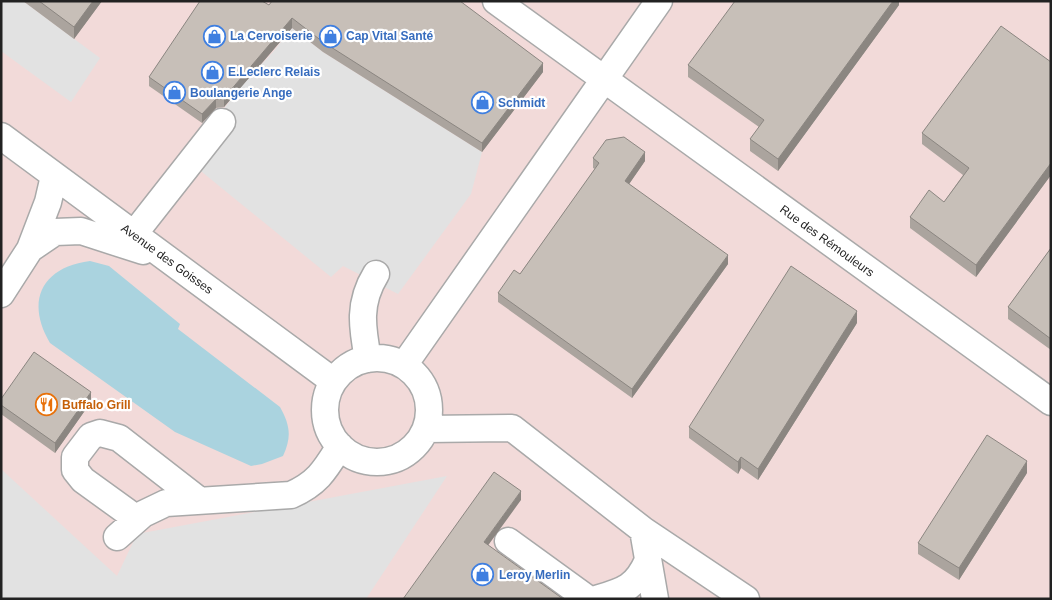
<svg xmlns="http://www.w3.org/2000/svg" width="1052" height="600" viewBox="0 0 1052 600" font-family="Helvetica,sans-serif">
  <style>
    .commercial { fill: #f2dad9 }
    .parking { fill: #e2e2e2 }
    .water { fill: #aad3df }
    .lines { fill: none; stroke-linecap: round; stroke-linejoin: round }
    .minor-casing { stroke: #a9a9a9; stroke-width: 29 }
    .minor { stroke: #fff; stroke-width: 26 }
    .wall { fill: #aba49e }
    .shaded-wall { fill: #8b8681 }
    .building { fill: #c7bfb8; stroke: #8b8681 }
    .labels { text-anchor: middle; stroke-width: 4.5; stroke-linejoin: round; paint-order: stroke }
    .shop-label { font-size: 12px; font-weight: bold; fill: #366cbe; stroke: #fff; text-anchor: start }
    .street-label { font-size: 12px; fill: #222; stroke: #fff }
    .food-label { font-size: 12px; font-weight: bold; fill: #c56008; stroke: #fff; text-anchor: start }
  </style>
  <rect width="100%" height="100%" fill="#f2efe9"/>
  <!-- commercial -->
  <path class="commercial" d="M 1,1 L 1051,1 L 1051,599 L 1,599 Z"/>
  <!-- parking -->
  <path class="parking" d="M 1,1 L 23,1 L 100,58 L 71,102 L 1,51 Z
    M 292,28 L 323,52 L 482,152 L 471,194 L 398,294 L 343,266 L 331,277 L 186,159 L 241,86 L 273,52 Z
    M 1,469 L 117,576 L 137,534 L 447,476 L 366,599 L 1,599 Z"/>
  <!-- water -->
  <path class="water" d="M 90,261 L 109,266 L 180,324 L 178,329 L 280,407 C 290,425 292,437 283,456 L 262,464 L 251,466 L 175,432 L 50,343 C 25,301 42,267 90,261 Z"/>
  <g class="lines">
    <defs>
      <path id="minor" d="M 496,1 L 1051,402
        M 1,136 L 333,381
        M 134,234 L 222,122
        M 30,249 L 55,232 L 81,231 L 143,251
        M 1,294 L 30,249 L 48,202 L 54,176
        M325 410a52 52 0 1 1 104 0a52 52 0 1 1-104 0Z
        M 368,359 C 362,327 358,303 376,274
        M 404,365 L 659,1
        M 426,429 L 512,428 L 643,530 L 746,599
        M 137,519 L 83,480 L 75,470 L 75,457 L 91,436 L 100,433 L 119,438 L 200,501
        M 643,530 L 655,599
        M 117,537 L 143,514 L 166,503 L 291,495 C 318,483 325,470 340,446
        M 508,541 L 588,599
        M 596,599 C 623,591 636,588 648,560"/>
    </defs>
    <!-- minor casing -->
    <use href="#minor" class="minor-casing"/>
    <!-- minor -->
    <use href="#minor" class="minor"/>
  </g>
  <!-- wall -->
  <path class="wall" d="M 23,1 L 102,1 L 74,39 Z
    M 899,1 L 899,5 L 778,171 L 750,151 L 750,139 L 759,127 L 688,77 L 688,65 Z
    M 269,5 L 543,72 L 482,152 L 323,52 L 292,28 L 224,107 L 216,108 L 202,123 L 149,86 L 149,77 Z
    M 1051,62 L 1051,175 L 976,277 L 910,228 L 910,217 L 944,202 L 963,175 L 922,144 L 922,133 Z
    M 593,158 L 645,161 L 629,184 L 728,264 L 632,398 L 498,302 L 498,293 L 520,274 L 595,169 L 593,168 Z
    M 1051,248 L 1051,350 L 1008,319 L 1008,307 Z
    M 857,323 L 758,480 L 741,468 L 738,474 L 689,438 L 689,427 Z
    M 1,399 L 91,402 L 55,453 L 1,414 Z
    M 1027,473 L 959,580 L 918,554 L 918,543 Z"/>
  <!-- shaded-wall -->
  <path class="shaded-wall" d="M 93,1 L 102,1 L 74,39 L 74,27 Z
    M 893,1 L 899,1 L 899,5 L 778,171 L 778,159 Z
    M 292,18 L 292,28 L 224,107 L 224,98 Z
    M 543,63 L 543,72 L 482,152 L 482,143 Z
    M 216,99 L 216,108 L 202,123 L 202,114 Z
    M 645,152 L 645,161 L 625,190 L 625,181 Z
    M 1051,163 L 1051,175 L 976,277 L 976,265 Z
    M 728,255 L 728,264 L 632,398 L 632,389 Z
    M 857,311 L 857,323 L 758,480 L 758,469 Z
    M 91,392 L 91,402 L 55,453 L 55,443 Z
    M 741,457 L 741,468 L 738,474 L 738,462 Z
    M 1027,461 L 1027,473 L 959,580 L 959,568 Z
    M 521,491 L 521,500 L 484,551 L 484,542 Z"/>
  <!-- building -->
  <path class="building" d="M 39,1 L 93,1 L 74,27 Z
    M 200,1 L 262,1 L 269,5 L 272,1 L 460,1 L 543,63 L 482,143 L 323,42 L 292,18 L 224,98 L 216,99 L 202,114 L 149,77 Z
    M 735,1 L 893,1 L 778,159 L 750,139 L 764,120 L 688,65 Z
    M 1001,26 L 1051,62 L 1051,163 L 976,265 L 910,217 L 929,190 L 944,202 L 969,168 L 922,133 Z
    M 624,137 L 645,152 L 625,181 L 728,255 L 632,389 L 498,293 L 514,270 L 520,274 L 599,163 L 593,158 L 606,140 Z
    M 1051,248 L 1051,339 L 1008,307 Z
    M 791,266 L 857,311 L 758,469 L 741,457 L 738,462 L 689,427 Z
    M 34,352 L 91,392 L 55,443 L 1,405 L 1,399 Z
    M 987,435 L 1027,461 L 959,568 L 918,543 Z
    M 494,472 L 521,491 L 484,542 L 563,599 L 403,599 Z"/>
  <!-- icons -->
  <defs>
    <symbol id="shop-ring" viewBox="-11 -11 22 22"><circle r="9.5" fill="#fff" stroke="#3f7fe0" stroke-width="1.5"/><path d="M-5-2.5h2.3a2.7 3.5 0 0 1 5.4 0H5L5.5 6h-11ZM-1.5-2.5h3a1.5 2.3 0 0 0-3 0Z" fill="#3f7fe0"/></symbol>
    <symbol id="restaurant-ring" viewBox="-11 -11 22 22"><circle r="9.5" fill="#fff" stroke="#e8710a" stroke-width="1.5"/><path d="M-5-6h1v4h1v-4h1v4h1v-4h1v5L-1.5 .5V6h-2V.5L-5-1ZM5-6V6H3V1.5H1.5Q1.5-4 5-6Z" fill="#e8710a"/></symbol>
  </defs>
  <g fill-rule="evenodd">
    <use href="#shop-ring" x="202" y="24" width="25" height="25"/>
    <use href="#shop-ring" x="318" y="24" width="25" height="25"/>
    <use href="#shop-ring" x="200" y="60" width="25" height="25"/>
    <use href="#shop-ring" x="162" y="80" width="25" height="25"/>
    <use href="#shop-ring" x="470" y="90" width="25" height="25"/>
    <use href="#restaurant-ring" x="34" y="392" width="25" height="25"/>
    <use href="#shop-ring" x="470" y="562" width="25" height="25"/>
  </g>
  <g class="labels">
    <!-- shop labels -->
    <g class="shop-label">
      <text x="230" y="40">La Cervoiserie</text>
      <text x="346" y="40">Cap Vital Santé</text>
      <text x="228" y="76">E.Leclerc Relais</text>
      <text x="190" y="97">Boulangerie Ange</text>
      <text x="498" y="107">Schmidt</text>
      <text x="499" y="579">Leroy Merlin</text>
    </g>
    <!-- street labels -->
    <g class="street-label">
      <text transform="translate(827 241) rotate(36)" y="4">Rue des Rémouleurs</text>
      <text transform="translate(167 259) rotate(36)" y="4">Avenue des Goisses</text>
    </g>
    <!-- food labels -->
    <g class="food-label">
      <text x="62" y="409">Buffalo Grill</text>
    </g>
  </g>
  <!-- border -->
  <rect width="1052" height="600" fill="none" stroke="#222222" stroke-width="5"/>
</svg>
